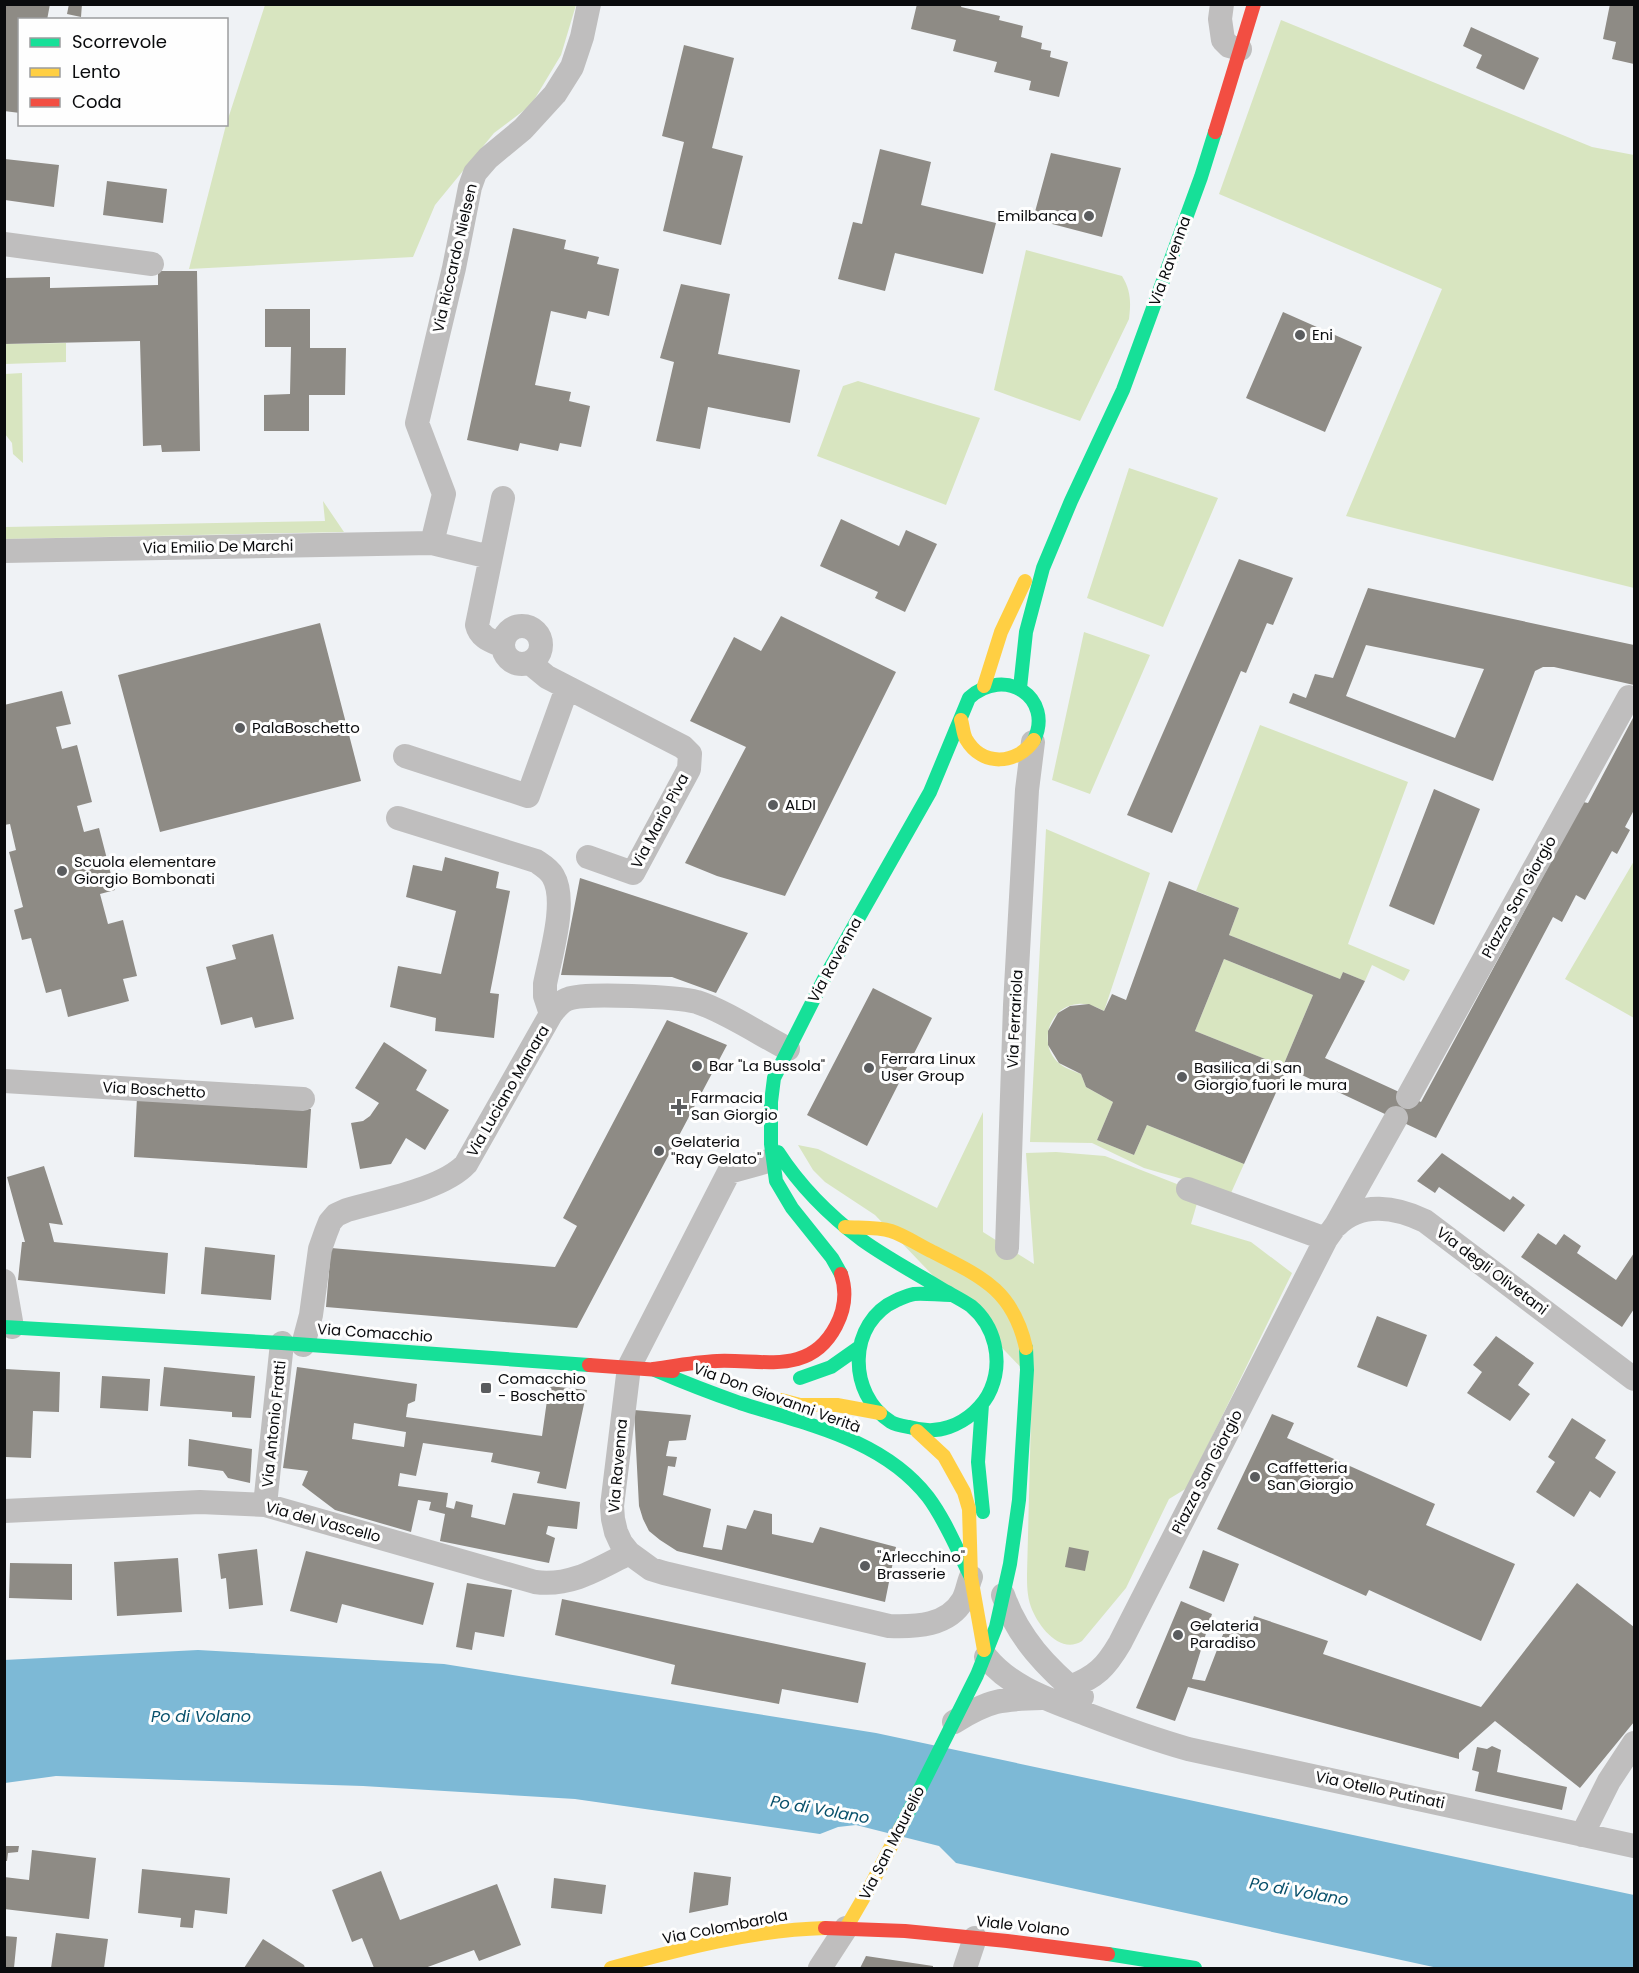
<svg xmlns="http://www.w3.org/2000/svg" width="1639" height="1973" viewBox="0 0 1639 1973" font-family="Poppins,sans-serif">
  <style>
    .green { fill: #d8e5c0 }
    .water { fill: #7db9d6 }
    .building { fill: #8e8b85; fill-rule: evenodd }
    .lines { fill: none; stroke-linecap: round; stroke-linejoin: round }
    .street { stroke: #bfbebe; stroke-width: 24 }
    .fast { stroke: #16e098; stroke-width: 14 }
    .slow { stroke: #ffcf43; stroke-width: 14 }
    .jam { stroke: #f24e42; stroke-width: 14 }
    .poi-dot { fill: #5a5c5e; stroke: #fefefe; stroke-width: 2 }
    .labels { text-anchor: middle; stroke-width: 6; stroke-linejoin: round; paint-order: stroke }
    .poi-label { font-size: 15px; fill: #0a0b0d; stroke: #fefefe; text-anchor: start }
    .street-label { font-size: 15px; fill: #0a0b0d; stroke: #fefefe }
    .water-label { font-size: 16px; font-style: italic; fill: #064f6a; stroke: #fefefe }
  </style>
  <rect width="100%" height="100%" fill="#eff2f5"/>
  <!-- green -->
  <path class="green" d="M 265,5 L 576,5 L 561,55 L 531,105 L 494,133 L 435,205 L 413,257 L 189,269 L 226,125 Z
    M 1281,20 L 1592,147 L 1634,155 L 1634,588 L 1346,516 L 1442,289 L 1219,194 Z
    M 1026,250 L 1122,276 C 1131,291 1131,302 1129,319 L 1080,421 L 994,390 Z
    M 66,343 L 66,362 L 5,364 L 5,344 Z
    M 22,373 L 23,463 L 13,454 L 12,443 L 5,434 L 5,374 Z
    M 858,381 L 980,418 L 946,505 L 817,456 L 843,386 Z
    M 1129,468 L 1218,498 L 1163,627 L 1087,598 Z
    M 323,501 L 344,532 L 5,539 L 5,527 L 325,521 Z
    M 1084,632 L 1150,655 L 1090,794 L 1052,780 Z
    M 1260,725 L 1408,782 L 1348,944 L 1410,970 L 1404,981 L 1372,965 L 1365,981 L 1343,972 L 1340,979 L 1229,935 L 1239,908 L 1196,891 Z
    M 1046,829 L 1150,873 L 1104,1011 C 1096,1007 1087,1003 1078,1004 C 1048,1006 1037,1046 1060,1064 C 1066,1069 1074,1071 1081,1074 L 1086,1087 L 1113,1102 L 1097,1140 L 1134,1155 L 1147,1125 L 1244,1164 L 1231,1193 L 1144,1168 L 1092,1143 L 1030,1142 Z
    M 1634,861 L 1634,1018 L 1565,979 Z
    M 1224,959 L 1313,995 L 1283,1066 L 1195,1031 Z
    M 983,1112 L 983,1232 L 1034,1264 L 1026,1153 L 1056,1152 L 1105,1156 L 1200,1193 L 1191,1224 L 1251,1242 L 1292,1273 L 1187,1488 L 1169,1499 L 1126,1588 L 1082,1641 C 1060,1655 1038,1626 1031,1607 C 1027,1596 1027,1584 1027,1574 L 1032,1379 L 875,1215 L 825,1182 L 813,1170 L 798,1145 L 818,1149 L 937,1208 Z"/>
  <!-- water -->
  <path class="water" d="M 198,1650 L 444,1664 L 876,1733 L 1634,1895 L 1634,1968 L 1438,1968 L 956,1863 L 939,1846 L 856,1825 L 838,1827 L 820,1834 L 575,1799 L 363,1786 L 56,1776 L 5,1783 L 4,1660 Z"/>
  <!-- building -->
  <path class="building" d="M 4,4 L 50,4 L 47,20 L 20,20 L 20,113 L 4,111 Z
    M 69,4 L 82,4 L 81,17 L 67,14 Z
    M 917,4 L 962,4 L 961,7 L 1000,16 L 999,20 L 1023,26 L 1021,37 L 1042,43 L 1041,49 L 1051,51 L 1050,57 L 1068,62 L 1059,97 L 1029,90 L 1031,81 L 994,72 L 997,62 L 953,51 L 956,40 L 911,29 Z
    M 1610,4 L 1634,4 L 1634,64 L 1612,59 L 1616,42 L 1603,39 Z
    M 1471,27 L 1539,58 L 1524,90 L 1476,68 L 1482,55 L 1463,46 Z
    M 684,45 L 734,58 L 712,148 L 743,156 L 721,245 L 663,231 L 684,142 L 662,136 Z
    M 880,149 L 931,162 L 921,205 L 996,223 L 983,274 L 895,253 L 885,291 L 838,279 L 853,222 L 862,224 Z
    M 1051,153 L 1121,168 L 1102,237 L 1033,219 Z
    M 5,159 L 59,165 L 54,207 L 5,200 Z
    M 107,181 L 167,189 L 163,223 L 103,215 Z
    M 513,228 L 566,240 L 564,249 L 599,257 L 597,264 L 619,269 L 609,316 L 588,311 L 586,319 L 551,311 L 535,385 L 571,392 L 569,401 L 590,406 L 581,447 L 560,443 L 558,451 L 520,443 L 518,451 L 467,440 Z
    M 158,271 L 197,271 L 200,451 L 162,452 L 161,445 L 143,446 L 140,341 L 4,344 L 4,278 L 50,277 L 50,288 L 158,285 Z
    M 681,284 L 730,294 L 718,354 L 800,370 L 790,423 L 708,407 L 700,449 L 656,441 L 674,362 L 660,358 Z
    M 265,309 L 310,309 L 310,348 L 346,348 L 345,395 L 309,395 L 309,431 L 264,431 L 264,395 L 290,394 L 291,347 L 265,347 Z
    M 1283,312 L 1362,347 L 1325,432 L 1246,398 Z
    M 841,519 L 899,546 L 906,530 L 937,544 L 905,612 L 875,598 L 878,592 L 820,566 Z
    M 1239,559 L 1293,578 L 1273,625 L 1267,623 L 1246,673 L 1241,671 L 1172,833 L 1127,815 Z
    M 1368,588 L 1634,645 L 1634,685 L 1554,667 L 1543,667 L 1535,671 L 1493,781 L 1289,703 L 1293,693 L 1306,698 L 1315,674 L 1333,678 ZM 1366,645 L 1484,669 L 1455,738 L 1346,696 Z
    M 781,616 L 896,672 L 785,896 L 717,876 L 685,863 L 746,747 L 690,721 L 734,637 L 761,651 Z
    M 320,623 L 361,781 L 160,832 L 118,675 Z
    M 62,691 L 71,724 L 56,727 L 62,749 L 77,745 L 92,802 L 77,806 L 84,832 L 99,828 L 115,890 L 100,894 L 108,924 L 123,920 L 137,976 L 123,979 L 129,1001 L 68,1017 L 61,989 L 46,993 L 31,938 L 22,940 L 14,910 L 23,907 L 9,852 L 16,850 L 10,824 L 4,825 L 4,705 Z
    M 1634,716 L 1634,810 L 1625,827 L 1630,830 L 1617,854 L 1612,851 L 1585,900 L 1576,895 L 1562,922 L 1553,917 L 1436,1138 L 1287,1068 L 1244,1164 L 1147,1125 L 1134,1155 L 1097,1140 L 1113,1102 L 1086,1087 L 1081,1074 L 1059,1063 L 1048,1045 L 1048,1031 L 1058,1013 L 1070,1006 L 1089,1004 L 1104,1011 L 1112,994 L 1126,1000 L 1169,881 L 1239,908 L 1229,935 L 1340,979 L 1343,972 L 1365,981 L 1325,1058 L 1421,1102 L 1575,817 L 1578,801 L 1588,803 ZM 1224,959 L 1313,995 L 1283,1066 L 1195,1031 Z
    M 1434,789 L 1480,809 L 1434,925 L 1389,906 Z
    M 445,857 L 499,872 L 496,888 L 510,891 L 490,993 L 499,994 L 494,1038 L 435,1031 L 436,1018 L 390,1007 L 398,966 L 441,974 L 456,911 L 406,897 L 413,865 L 442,871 Z
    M 580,878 L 748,933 L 716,993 L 672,977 L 561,975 Z
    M 273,934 L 294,1019 L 255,1028 L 252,1017 L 221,1025 L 206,967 L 236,959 L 232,945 Z
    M 873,988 L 932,1018 L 867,1146 L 807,1115 Z
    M 667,1020 L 727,1045 L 577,1328 L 326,1307 L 331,1248 L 555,1267 L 577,1226 L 563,1218 Z
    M 384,1042 L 427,1070 L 416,1090 L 449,1110 L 425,1150 L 406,1138 L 391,1164 L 360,1169 L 351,1123 L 363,1121 L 370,1116 L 379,1103 L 355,1088 Z
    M 137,1097 L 311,1109 L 307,1168 L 134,1157 Z
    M 1442,1153 L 1510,1200 L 1513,1196 L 1525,1205 L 1504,1232 L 1439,1187 L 1435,1193 L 1417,1181 Z
    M 44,1166 L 63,1225 L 49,1223 L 54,1242 L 168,1253 L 165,1294 L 18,1280 L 22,1242 L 25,1242 L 7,1177 Z
    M 1538,1233 L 1556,1245 L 1564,1234 L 1581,1246 L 1577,1253 L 1616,1280 L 1634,1253 L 1634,1309 L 1622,1327 L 1521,1257 Z
    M 205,1247 L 275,1255 L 271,1300 L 201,1294 Z
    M 1377,1316 L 1427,1335 L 1407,1387 L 1357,1367 Z
    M 1496,1336 L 1534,1363 L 1518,1385 L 1530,1394 L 1510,1421 L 1467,1393 L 1482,1372 L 1473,1365 Z
    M 164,1367 L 255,1376 L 251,1418 L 232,1417 L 232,1412 L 160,1406 Z
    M 297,1367 L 417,1384 L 415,1401 L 408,1404 L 406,1417 L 542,1436 L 549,1386 L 587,1390 L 566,1489 L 537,1483 L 540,1472 L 491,1462 L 493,1453 L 423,1443 L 416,1476 L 400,1473 L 398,1486 L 448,1493 L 446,1507 L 454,1509 L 456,1501 L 473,1505 L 471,1517 L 505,1525 L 513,1493 L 580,1502 L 577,1529 L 548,1526 L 546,1534 L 555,1538 L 549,1563 L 440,1541 L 445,1514 L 429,1510 L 431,1502 L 418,1500 L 411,1532 L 335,1510 L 302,1485 L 308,1471 L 283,1468 ZM 354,1423 L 406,1432 L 404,1447 L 352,1439 Z
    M 5,1369 L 60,1372 L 59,1412 L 33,1411 L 31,1458 L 5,1457 Z
    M 102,1376 L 150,1379 L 148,1411 L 100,1408 Z
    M 634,1410 L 691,1415 L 686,1440 L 669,1441 L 666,1456 L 677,1457 L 675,1467 L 668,1466 L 663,1495 L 711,1509 L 703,1547 L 722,1550 L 727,1525 L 746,1529 L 754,1510 L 772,1514 L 772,1534 L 813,1543 L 820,1527 L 896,1547 L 885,1602 L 677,1551 L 660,1540 L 649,1531 L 643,1519 L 639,1506 Z
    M 1272,1414 L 1294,1423 L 1287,1438 L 1435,1504 L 1426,1525 L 1515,1564 L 1481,1641 L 1369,1590 L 1366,1596 L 1217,1529 Z
    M 1572,1418 L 1606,1440 L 1595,1458 L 1616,1472 L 1600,1498 L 1590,1491 L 1574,1517 L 1536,1492 L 1555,1462 L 1548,1457 Z
    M 189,1439 L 252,1449 L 250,1483 L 228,1478 L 223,1471 L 188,1466 Z
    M 1069,1547 L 1089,1551 L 1085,1571 L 1065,1567 Z
    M 257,1549 L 263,1605 L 229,1609 L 226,1578 L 221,1579 L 218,1554 Z
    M 1203,1550 L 1239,1564 L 1224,1602 L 1189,1588 Z
    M 306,1551 L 434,1583 L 423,1625 L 342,1604 L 337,1623 L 290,1611 Z
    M 178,1558 L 182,1612 L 117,1616 L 114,1562 Z
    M 10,1563 L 72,1564 L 72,1600 L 9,1598 Z
    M 467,1583 L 512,1590 L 504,1637 L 475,1632 L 472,1650 L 456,1647 Z
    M 1577,1583 L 1634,1627 L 1634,1722 L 1580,1788 L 1495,1721 L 1459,1753 L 1459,1759 L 1188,1687 L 1175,1721 L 1136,1708 L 1181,1601 L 1212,1614 L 1192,1679 L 1205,1681 L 1227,1624 L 1249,1631 L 1254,1616 L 1328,1641 L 1323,1654 L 1481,1707 Z
    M 562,1599 L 866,1663 L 858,1703 L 782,1689 L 779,1704 L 671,1684 L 675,1665 L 555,1635 Z
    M 1492,1746 L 1501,1750 L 1497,1772 L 1567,1787 L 1562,1810 L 1475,1791 L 1479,1772 L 1472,1770 L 1477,1747 L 1487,1749 Z
    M 4,1846 L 19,1846 L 18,1852 L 8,1853 L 7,1861 L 4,1861 Z
    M 32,1850 L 96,1858 L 89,1919 L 4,1909 L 4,1877 L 29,1880 Z
    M 142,1869 L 230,1878 L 227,1914 L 195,1910 L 193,1928 L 180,1927 L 181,1918 L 138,1913 Z
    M 381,1871 L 400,1920 L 497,1884 L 521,1945 L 479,1961 L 474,1950 L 425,1968 L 374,1968 L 362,1938 L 352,1942 L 332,1890 Z
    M 694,1872 L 731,1877 L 728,1905 L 689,1913 Z
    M 554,1878 L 606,1885 L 602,1914 L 551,1908 Z
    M 56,1933 L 108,1939 L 104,1968 L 51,1968 Z
    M 4,1936 L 17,1937 L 14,1968 L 4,1968 Z
    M 263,1939 L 304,1965 L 305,1968 L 244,1968 Z
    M 866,1956 L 933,1966 L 933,1968 L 860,1968 Z"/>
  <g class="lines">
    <!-- street -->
    <path class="street" d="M 1222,4 L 1220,19 L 1223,40 L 1229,46 L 1240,49
      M 4,244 L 152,264
      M 503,498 L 477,625 C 480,638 492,641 503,646
      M 432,543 L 444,494 L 417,423 L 454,268 L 470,187 L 475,173 L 488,158 L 523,129 L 555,94 L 572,67 L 582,37 L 589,4
      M 4,551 L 432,543 L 490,557
      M503 645a19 19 0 1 1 38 0a19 19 0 1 1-38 0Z
      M 530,663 L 547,677 L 683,747 L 690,754 L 689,769 L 633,873 L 588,857
      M 405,756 L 528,796 L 567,688
      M 398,818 L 536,861 C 542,865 549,869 553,876 C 568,901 550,957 545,984 L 545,996 L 551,1014
      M 4,1081 L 303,1099
      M 1408,1097 L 1629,697
      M 772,1160 L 729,1172 L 629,1367 L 612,1506 L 613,1519 L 616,1532 L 621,1543 L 629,1553 L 651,1569 L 664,1573 L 889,1626 C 916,1627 948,1626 963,1600 C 967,1593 968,1584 971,1577
      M 1188,1189 L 1326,1239
      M 1337,1225 C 1361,1201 1396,1207 1425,1221 L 1634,1379
      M 1007,1248 L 1015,1005 L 1027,790 L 1033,742
      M 4,1281 L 12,1327
      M 303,1345 L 311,1315 L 320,1249 L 326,1232 L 330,1222 L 336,1215 L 347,1210 C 381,1200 443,1189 466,1164 L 551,1014 C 556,1008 561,1001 568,999 C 585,992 678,997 697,1002 C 725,1011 761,1035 788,1049
      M 265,1505 L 282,1343
      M 4,1511 L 200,1502 L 265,1505 L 535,1582 C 570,1587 598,1569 629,1553
      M 1003,1595 C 1018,1638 1047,1668 1082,1697
      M 986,1657 C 1011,1688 1050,1700 1086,1714 C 1120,1727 1153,1739 1188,1749 L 1634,1846
      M 1070,1687 C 1096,1677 1106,1667 1120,1643 L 1326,1239 L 1336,1225 L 1396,1118
      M 954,1722 C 989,1700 1001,1699 1042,1698
      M 1582,1835 L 1609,1781 L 1634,1743
      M 820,1968 L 846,1928
      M 965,1968 L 975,1938"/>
    <!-- fast -->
    <path class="fast" d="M 1020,688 L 1026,632 L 1043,568 L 1071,501 L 1123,390 L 1201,177 L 1215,132
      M 778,1152 C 800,1186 830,1216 862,1240 C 887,1258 914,1272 940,1288 C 950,1294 961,1299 971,1306 C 995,1326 1003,1360 991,1389 C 984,1406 967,1421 949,1427 C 935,1432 923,1431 909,1427 C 903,1426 896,1425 891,1422 C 847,1394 847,1322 897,1300 C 902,1298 908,1295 914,1294 C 925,1293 938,1295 950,1295
      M 841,1274 L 832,1258 L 792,1208 L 776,1181 L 771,1144 L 771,1102 L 774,1078 L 825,977 L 930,792 L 969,698 C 1005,665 1054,698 1034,740
      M 4,1327 L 282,1343 L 589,1365
      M 655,1370 C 683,1382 711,1393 740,1403 C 806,1424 883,1439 928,1497 C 946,1521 957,1550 971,1577
      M 800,1378 L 831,1367 L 858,1348
      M 982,1404 L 978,1462 L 983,1512
      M 901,1827 L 977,1675 L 996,1627 L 1010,1564 L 1019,1500 L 1027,1370 L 1026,1348
      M 1108,1954 L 1195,1968"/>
    <!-- slow -->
    <path class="slow" d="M 984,686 L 1001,632 L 1025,581
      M 961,720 C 963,726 963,733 966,739 C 982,767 1017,765 1034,740
      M 845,1227 C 859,1228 878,1227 891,1231 C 906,1236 920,1246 933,1252 C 982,1277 1013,1290 1026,1348
      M 781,1400 L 800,1405 L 837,1405 L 880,1413
      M 917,1431 L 944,1456 L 964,1492 L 969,1509 L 971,1577 L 984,1650
      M 846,1928 L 871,1885 L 901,1827
      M 611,1968 C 681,1949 752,1930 825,1928"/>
    <!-- jam -->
    <path class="jam" d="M 1215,132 L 1254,4
      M 589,1365 L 673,1371
      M 653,1369 C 674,1366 696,1362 717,1361 C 763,1359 810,1376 836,1326 C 845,1309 847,1292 841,1274
      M 825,1928 L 905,1931 L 1007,1941 L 1108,1954"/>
  </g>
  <!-- markers -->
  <g class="poi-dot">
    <circle cx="1089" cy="216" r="6"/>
    <circle cx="1300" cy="335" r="6"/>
    <circle cx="240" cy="728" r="6"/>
    <circle cx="773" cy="805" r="6"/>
    <circle cx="62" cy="871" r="6"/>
    <circle cx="697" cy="1066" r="6"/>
    <circle cx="869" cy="1068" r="6"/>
    <circle cx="1182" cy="1077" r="6"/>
    <path d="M676 1098h6v6h6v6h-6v6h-6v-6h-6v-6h6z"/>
    <circle cx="659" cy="1151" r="6"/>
    <rect x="480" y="1382" width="12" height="12" rx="3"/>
    <circle cx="1255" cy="1477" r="6"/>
    <circle cx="865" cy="1566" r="6"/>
    <circle cx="1178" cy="1635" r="6"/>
  </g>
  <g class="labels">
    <!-- poi labels -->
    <g class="poi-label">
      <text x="1077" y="221" text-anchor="end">Emilbanca</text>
      <text x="1312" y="340">Eni</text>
      <text x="252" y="733">PalaBoschetto</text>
      <text x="785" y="810">ALDI</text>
      <text x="74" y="867">Scuola elementare<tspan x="74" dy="17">Giorgio Bombonati</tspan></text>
      <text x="881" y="1064">Ferrara Linux<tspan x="881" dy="17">User Group</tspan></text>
      <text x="709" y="1071">Bar "La Bussola"</text>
      <text x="1194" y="1073">Basilica di San<tspan x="1194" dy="17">Giorgio fuori le mura</tspan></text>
      <text x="691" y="1103">Farmacia<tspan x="691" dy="17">San Giorgio</tspan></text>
      <text x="671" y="1147">Gelateria<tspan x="671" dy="17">"Ray Gelato"</tspan></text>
      <text x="498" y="1384">Comacchio<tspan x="498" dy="17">- Boschetto</tspan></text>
      <text x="1267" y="1473">Caffetteria<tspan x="1267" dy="17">San Giorgio</tspan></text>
      <text x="877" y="1562">"Arlecchino"<tspan x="877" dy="17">Brasserie</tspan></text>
      <text x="1190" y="1631">Gelateria<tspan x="1190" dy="17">Paradiso</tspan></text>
    </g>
    <!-- street labels -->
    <g class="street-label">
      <text transform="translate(455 258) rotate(-77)" y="5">Via Riccardo Nielsen</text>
      <text transform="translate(1170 261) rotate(-70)" y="5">Via Ravenna</text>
      <text transform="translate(218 547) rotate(-1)" y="5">Via Emilio De Marchi</text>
      <text transform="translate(660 821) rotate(-62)" y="5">Via Mario Piva</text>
      <text transform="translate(1519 897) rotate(-61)" y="5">Piazza San Giorgio</text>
      <text transform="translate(835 960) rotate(-61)" y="5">Via Ravenna</text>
      <text transform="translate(1015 1019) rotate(-87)" y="5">Via Ferrariola</text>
      <text transform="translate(154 1090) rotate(3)" y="5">Via Boschetto</text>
      <text transform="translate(508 1091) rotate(-60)" y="5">Via Luciano Manara</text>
      <text transform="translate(1492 1271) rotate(37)" y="5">Via degli Olivetani</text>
      <text transform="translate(375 1333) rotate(4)" y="5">Via Comacchio</text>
      <text transform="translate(777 1398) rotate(20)" y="5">Via Don Giovanni Verità</text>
      <text transform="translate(274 1424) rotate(-84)" y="5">Via Antonio Fratti</text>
      <text transform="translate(618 1466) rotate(-85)" y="5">Via Ravenna</text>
      <text transform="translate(1207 1472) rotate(-63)" y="5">Piazza San Giorgio</text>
      <text transform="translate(323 1522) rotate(15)" y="5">Via del Vascello</text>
      <text transform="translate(1380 1790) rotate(12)" y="5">Via Otello Putinati</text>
      <text transform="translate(892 1843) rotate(-63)" y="5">Via San Maurelio</text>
      <text transform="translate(1023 1926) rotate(6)" y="5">Viale Volano</text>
      <text transform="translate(725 1927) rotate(-11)" y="5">Via Colombarola</text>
    </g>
    <!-- water labels -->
    <g class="water-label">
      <text x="201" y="1722">Po di Volano</text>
      <text transform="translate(820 1809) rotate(10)" y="6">Po di Volano</text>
      <text transform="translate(1299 1891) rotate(10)" y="6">Po di Volano</text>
    </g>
  </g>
  <!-- border -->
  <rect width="1639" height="1973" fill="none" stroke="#0a0b0d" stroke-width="12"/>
  <!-- legend -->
  <rect x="18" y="18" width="210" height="108" fill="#fefefe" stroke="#9c9d9e" stroke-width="1.5"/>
  <rect x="30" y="38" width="30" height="9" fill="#16e098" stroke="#9c9d9e" stroke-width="1.5"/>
  <text x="72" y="48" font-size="18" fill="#0a0b0d">Scorrevole</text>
  <rect x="30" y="68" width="30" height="9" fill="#ffcf43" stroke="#9c9d9e" stroke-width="1.5"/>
  <text x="72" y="78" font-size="18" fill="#0a0b0d">Lento</text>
  <rect x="30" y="98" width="30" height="9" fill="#f24e42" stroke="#9c9d9e" stroke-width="1.5"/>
  <text x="72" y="108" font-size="18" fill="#0a0b0d">Coda</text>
</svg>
